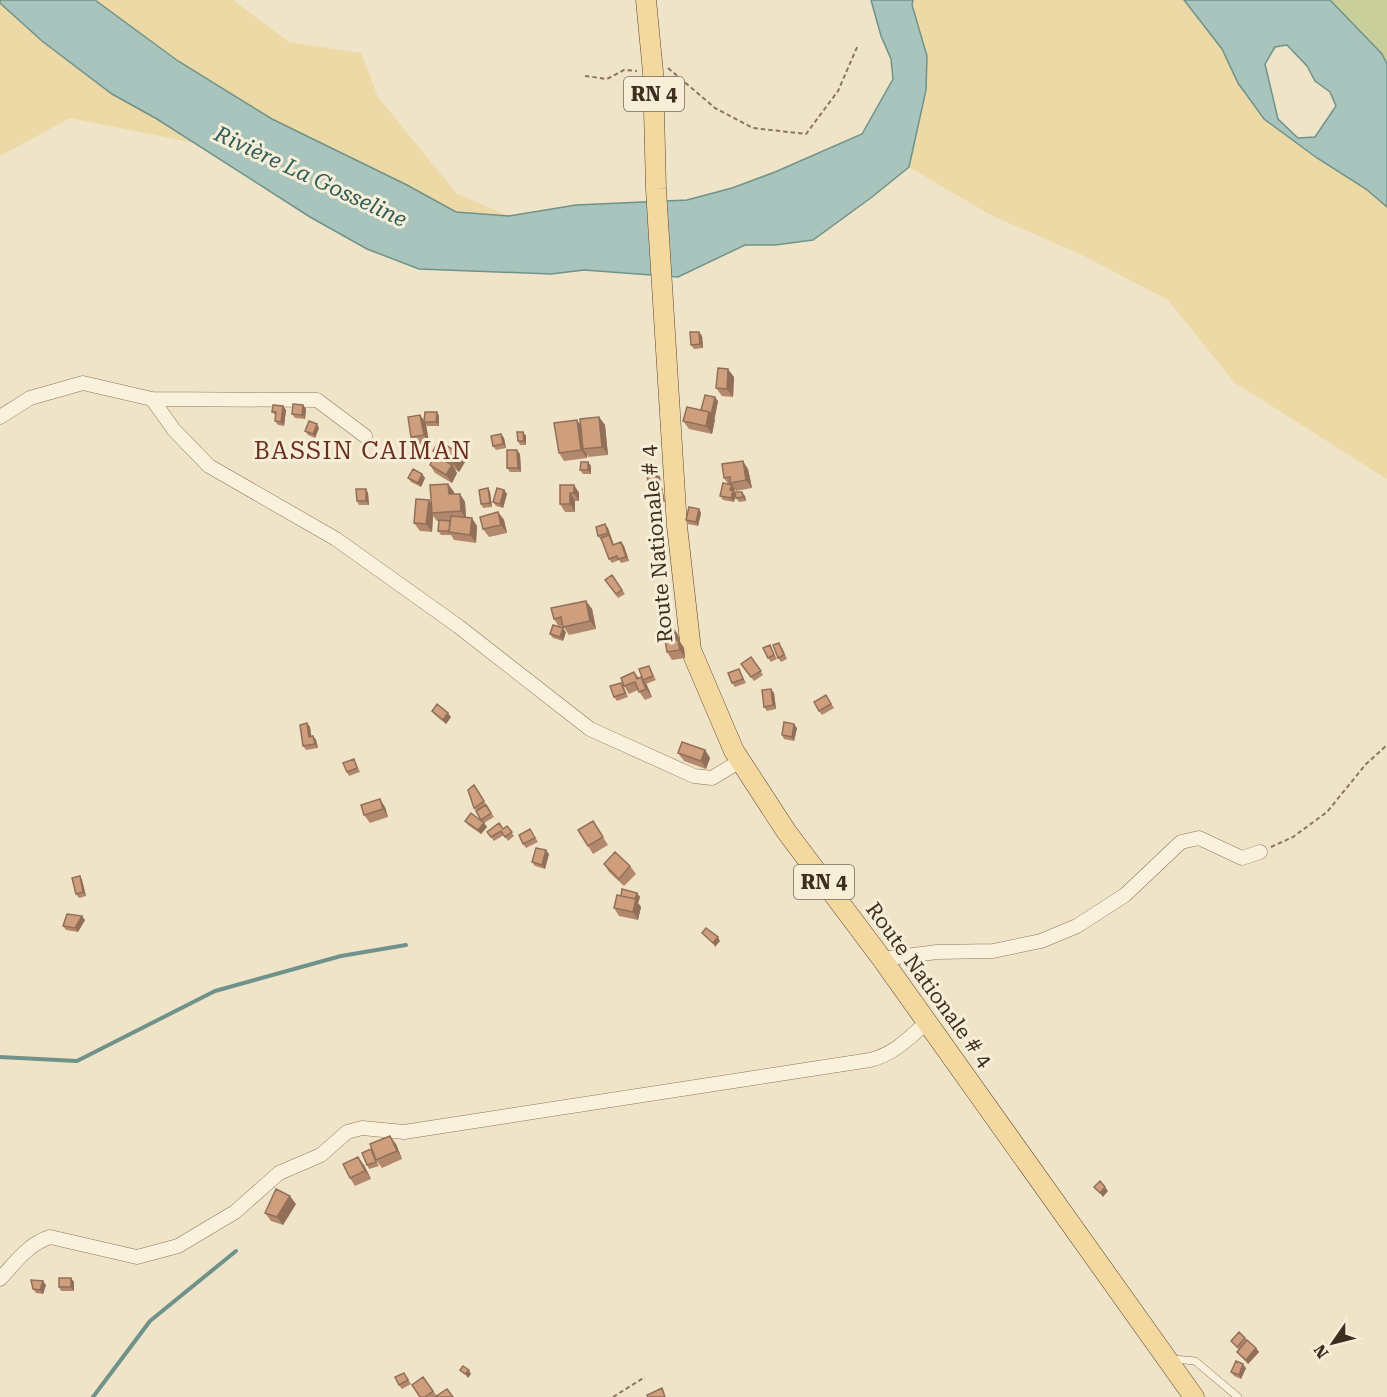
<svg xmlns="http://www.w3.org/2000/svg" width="1387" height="1397" viewBox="0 0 1387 1397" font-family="'Roboto Serif',serif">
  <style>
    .green { fill: #c9cf9b }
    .sand { fill: #ecd9a5 }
    .water { fill: #a9c4bc; stroke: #6f938a; stroke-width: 1.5; fill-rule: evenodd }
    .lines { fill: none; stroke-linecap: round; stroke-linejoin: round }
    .stream { stroke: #6f938a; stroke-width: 4 }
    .lane-casing { stroke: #8d765c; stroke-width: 8 }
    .street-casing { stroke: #8d765c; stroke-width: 15 }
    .primary-casing { stroke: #5b4430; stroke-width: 21 }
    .path { stroke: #8d765c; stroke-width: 2; stroke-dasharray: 4.5 3; stroke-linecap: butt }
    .lane { stroke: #faf1dc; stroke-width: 7 }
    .street { stroke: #faf1dc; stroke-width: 14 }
    .primary { stroke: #f3d9a0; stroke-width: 20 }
    .wall { fill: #b2896c }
    .shaded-wall { fill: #916f58 }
    .building { fill: #cf9f7d; stroke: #916f58; stroke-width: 1.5 }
    .labels { text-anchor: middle; stroke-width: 6; stroke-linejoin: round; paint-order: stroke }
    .shield { fill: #f7eed8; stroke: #756857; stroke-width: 1.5 }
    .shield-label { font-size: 20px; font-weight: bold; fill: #3d2e20 }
    .street-label { font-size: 21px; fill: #3d2e20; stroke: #f7eed8 }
    .water-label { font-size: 22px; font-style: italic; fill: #2f5d5a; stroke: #f7eed8 }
    .quarter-label { font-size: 24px; letter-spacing: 1.5px; fill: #6b2e1e; stroke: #f7eed8 }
  </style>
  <rect width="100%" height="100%" fill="#f0e4c8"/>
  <!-- green -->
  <path class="green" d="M 1330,0 L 1387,0 L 1387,64 L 1382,54 Z"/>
  <!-- sand -->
  <path class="sand" d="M 0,0 L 233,0 L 289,42 L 361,53 L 378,97 L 457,194 L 509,216 L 465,271 L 419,269 L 367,249 L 310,217 L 195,143 L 70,118 L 0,156 Z
    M 913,0 L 1184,0 L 1222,49 L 1238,83 L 1264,119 L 1317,158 L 1366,189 L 1387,207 L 1387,479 L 1235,383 L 1168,300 L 1084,256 L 991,215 L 909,167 L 926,90 L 927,56 L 912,5 Z"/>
  <!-- water -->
  <path class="water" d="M 0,0 L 95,0 L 178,61 L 272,119 L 407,185 L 456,212 L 509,216 L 576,205 L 687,200 L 732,188 L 775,172 L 862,134 L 893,79 L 891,59 L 881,36 L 871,0 L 913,0 L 912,5 L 927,56 L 926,90 L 909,167 L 872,197 L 813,240 L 775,245 L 745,245 L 678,277 L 584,270 L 551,274 L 419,269 L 367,249 L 310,217 L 157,119 L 112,94 L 42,41 L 0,3 Z
    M 1184,0 L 1330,0 L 1382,54 L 1387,64 L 1387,207 L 1366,189 L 1317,158 L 1264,119 L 1238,83 L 1222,49 ZM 1287,45 L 1307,66 L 1315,81 L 1330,92 L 1336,106 L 1315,137 L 1298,138 L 1278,119 L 1265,64 L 1275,47 Z"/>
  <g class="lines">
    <!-- stream -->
    <path class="stream" d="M 0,1057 L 77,1061 L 215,991 L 341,956 L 406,945
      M 93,1397 L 150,1321 L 236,1251"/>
    <defs>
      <path id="lane" d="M 1173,1359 L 1195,1361 L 1238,1397"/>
      <path id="street" d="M 152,399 L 317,400 L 365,436
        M 0,417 L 30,398 L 83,383 L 152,399 L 174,430 L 209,466 L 336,539 L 458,626 L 590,729 L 694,776 L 712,778 L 740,761
        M 882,959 L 937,952 L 993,951 L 1041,941 L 1077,926 L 1125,895 L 1181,842 L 1199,838 L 1242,858 L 1260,852
        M 0,1279 C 15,1263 28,1244 50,1237 L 137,1257 L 178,1246 L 235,1212 L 279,1173 L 321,1155 L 347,1132 L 362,1128 L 404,1132 L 870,1060 C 894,1054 908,1039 926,1023"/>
      <path id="primary" d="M 646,0 L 653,72 L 656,189 L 677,526 L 691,650 L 734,751 L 786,831 L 882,959 L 1194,1397"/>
    </defs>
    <!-- lane casing -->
    <use href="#lane" class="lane-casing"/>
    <!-- street casing -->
    <use href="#street" class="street-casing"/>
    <!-- primary casing -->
    <use href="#primary" class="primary-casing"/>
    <!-- path -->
    <path class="path" d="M 668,68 L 715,108 L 753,128 L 806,134 L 838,91 L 858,45
      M 585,76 L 607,79 L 624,70 L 637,71
      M 1271,847 L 1293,837 L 1327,812 L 1366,764 L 1387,745
      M 613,1397 L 645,1377"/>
    <!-- lane -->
    <use href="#lane" class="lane"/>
    <!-- street -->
    <use href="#street" class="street"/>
    <!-- primary -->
    <use href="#primary" class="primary"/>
  </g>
  <!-- wall -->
  <path class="wall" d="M 699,332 L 702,336 L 703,348 L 694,349 L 691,345 Z
    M 734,377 L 733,397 L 722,396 L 716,388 Z
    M 718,401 L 712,434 L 689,429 L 683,421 Z
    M 303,405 L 306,409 L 305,419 L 295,418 L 292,414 Z
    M 286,410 L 284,426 L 278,425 L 275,421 L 276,416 L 272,412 Z
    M 437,412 L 439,416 L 439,426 L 427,426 L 426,424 L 429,443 L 417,445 L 411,437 L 420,415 L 425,421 Z
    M 599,417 L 605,425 L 608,455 L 588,457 L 587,454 L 587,458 L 564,461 L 559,453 L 577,420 L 581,426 Z
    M 319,428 L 315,438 L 308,435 L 305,431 Z
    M 523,432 L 526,436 L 526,445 L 520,445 L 518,441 Z
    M 501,434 L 504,438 L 506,448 L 496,450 L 493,446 Z
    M 433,451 L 460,454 L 465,462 L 459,472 L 455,469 L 457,473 L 452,483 L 435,473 L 430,465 L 436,456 Z
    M 520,454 L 521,472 L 510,472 L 507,468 Z
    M 588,462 L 591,466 L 591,474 L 583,474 L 580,470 Z
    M 748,469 L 752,488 L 736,491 L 735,489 L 734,492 L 735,494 L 745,496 L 746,501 L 739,502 L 736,498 L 735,495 L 734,502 L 723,500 L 720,496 L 728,484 L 724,478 Z
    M 422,474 L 425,478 L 421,487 L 411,482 L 408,478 Z
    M 660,477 L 665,502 L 657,504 L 651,496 Z
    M 448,484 L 454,492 L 454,494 L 460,494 L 465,502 L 466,517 L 477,526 L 476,543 L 454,540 L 451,535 L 441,535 L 438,531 L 439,521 L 437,521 L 433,516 L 432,532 L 420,531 L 414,523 L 429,500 L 431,504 Z
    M 574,485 L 579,493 L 579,501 L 575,501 L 575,512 L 565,512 L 560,504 Z
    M 488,488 L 490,492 L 492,507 L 483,508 L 481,504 Z
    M 366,489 L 368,493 L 369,505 L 359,505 L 357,501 Z
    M 504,490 L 507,494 L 503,508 L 496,506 L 493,502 Z
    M 699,509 L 701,513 L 698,526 L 688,524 L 686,520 Z
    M 498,512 L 504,520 L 507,533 L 489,537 L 483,529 Z
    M 608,528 L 614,545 L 621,542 L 624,546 L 629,561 L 621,563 L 619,560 L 612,563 L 609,559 L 602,539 L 601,540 L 598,536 Z
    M 612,575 L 625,594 L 618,598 L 605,580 Z
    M 586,601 L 592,609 L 596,629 L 569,635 L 563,626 L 559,627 L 554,619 Z
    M 673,627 L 678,635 L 680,642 L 684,648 L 685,658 L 672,660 L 667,652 Z
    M 566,632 L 563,641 L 553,638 L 550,634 Z
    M 770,645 L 777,659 L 771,662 L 768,658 Z
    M 782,647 L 787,659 L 781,662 L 778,658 Z
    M 751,657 L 763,675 L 754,681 L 741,664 Z
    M 739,669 L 746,683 L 735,687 L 732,683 Z
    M 651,670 L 656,680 L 646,684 L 652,697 L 645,700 L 638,690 L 629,694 L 624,686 L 634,672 L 639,678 Z
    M 621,683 L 624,687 L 628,697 L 617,701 L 614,697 Z
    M 771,689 L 774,693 L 776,709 L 767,711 L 764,707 Z
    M 826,695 L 834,708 L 822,715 L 819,711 Z
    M 432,711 L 451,717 L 446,724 L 435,715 Z
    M 307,723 L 310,727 L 311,736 L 313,736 L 316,740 L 318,748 L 306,750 L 303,746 Z
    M 797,728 L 794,741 L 784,739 L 782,735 Z
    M 705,750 L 710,758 L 706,769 L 684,761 L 678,753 Z
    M 356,763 L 360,772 L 349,776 L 347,772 Z
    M 474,785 L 494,817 L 484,823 L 487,827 L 481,834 L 468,825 L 465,821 L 483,823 L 474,808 Z
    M 385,807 L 388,817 L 370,823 L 364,815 Z
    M 593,821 L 608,845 L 593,854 L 588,846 Z
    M 507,826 L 514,836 L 508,841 L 504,835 L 494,841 L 487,832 L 503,829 Z
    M 530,829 L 538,842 L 526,848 L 523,844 Z
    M 549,854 L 545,869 L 535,866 L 532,862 Z
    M 604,864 L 630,866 L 636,874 L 624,886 L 609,872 Z
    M 80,876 L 82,880 L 86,896 L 79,898 L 76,894 Z
    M 637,893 L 640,897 L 638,903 L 641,907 L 638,920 L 619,916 L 614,908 L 621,896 Z
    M 85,920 L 78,932 L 66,930 L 63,926 Z
    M 396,1144 L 402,1159 L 382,1168 L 376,1160 L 379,1166 L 369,1169 L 367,1165 L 373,1153 Z
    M 364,1165 L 371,1179 L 355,1186 L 350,1178 Z
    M 296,1204 L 283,1225 L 271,1221 L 265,1213 Z
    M 74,1282 L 74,1291 L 61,1291 L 59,1287 Z
    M 46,1285 L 43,1294 L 36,1293 L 33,1289 Z
    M 1245,1338 L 1259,1352 L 1248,1364 L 1240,1356 L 1237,1352 L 1239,1350 L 1231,1341 Z
    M 1246,1368 L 1241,1379 L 1234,1376 L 1231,1372 Z
    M 407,1377 L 411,1384 L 402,1389 L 399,1385 Z
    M 423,1377 L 437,1396 L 453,1397 L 420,1397 Z"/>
  <!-- shaded-wall -->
  <path class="shaded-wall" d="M 699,332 L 702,336 L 703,348 L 700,344 Z
    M 728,369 L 734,377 L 733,397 L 727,389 Z
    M 715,397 L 718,401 L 714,419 L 711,415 Z
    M 303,405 L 306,409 L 305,419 L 302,415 Z
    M 283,406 L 286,410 L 284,426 L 281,422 Z
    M 437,412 L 439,416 L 439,426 L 436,422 Z
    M 709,412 L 715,420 L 712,434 L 706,426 Z
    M 420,415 L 426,424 L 429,443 L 424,435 Z
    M 599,417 L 605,425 L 608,455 L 602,447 Z
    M 577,420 L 583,428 L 583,449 L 587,454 L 587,458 L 581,450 Z
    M 317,424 L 319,428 L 315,438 L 313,434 Z
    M 523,432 L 526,436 L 526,445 L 524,441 Z
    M 501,434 L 504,438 L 506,448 L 503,444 Z
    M 517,450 L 520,454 L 521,472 L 518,468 Z
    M 460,454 L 465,462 L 459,472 L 454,464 Z
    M 743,461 L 748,469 L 752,488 L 746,480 Z
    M 588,462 L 591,466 L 591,474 L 588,470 Z
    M 452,465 L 457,473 L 452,483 L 446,475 Z
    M 655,469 L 660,477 L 665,502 L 659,494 Z
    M 422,474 L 425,478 L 421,487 L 418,483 Z
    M 448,484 L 454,492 L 454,502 L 449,494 Z
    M 574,485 L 579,493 L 579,501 L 574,493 Z
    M 732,485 L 735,489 L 734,492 L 736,495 L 734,502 L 731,498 L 730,490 Z
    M 488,488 L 490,492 L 492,507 L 490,503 Z
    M 366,489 L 368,493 L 369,505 L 366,501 Z
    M 504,490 L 507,494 L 503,508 L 500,504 Z
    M 742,492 L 745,496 L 746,501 L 743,497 Z
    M 570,493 L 575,501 L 575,512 L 570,504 Z
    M 460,494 L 465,502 L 466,519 L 461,511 Z
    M 429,500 L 434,508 L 432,513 L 433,516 L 432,532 L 426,524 Z
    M 699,509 L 701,513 L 698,526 L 696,522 Z
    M 498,512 L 504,520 L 507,533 L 501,525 Z
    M 472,518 L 477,526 L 476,543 L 470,535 Z
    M 605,524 L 608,528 L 615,549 L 613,545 Z
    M 621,542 L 624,546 L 629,561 L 626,557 Z
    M 586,601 L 592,609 L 596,629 L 590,621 Z
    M 673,627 L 678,635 L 680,642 L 684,648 L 685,658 L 680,650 L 675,640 Z
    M 563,628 L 566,632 L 563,641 L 560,637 Z
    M 641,677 L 647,685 L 652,697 L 646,689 Z
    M 771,689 L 774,693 L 776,709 L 773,705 Z
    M 448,713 L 451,717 L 446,724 L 443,720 Z
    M 307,723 L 310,727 L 312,741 L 309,737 Z
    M 794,724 L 797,728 L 794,741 L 792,737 Z
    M 313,736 L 316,740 L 318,748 L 315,744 Z
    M 705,750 L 710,758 L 706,769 L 701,761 Z
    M 380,799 L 385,807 L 388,817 L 383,809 Z
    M 484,823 L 487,827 L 481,834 L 478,830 Z
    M 546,850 L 549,854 L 545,869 L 542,865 Z
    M 80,876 L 82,880 L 86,896 L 83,892 Z
    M 637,893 L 640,897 L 638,903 L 641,907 L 638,920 L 633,912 Z
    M 82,916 L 85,920 L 78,932 L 75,928 Z
    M 718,937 L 720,941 L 715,947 L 713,943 Z
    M 390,1136 L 396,1144 L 402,1159 L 397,1151 Z
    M 358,1157 L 364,1165 L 371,1179 L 365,1171 Z
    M 1105,1187 L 1108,1191 L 1103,1197 L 1100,1193 Z
    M 290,1196 L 296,1204 L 283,1225 L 277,1217 Z
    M 71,1278 L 74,1282 L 74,1291 L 71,1287 Z
    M 43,1281 L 46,1285 L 43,1294 L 40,1290 Z
    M 1256,1348 L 1259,1352 L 1248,1364 L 1246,1360 Z
    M 1243,1364 L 1246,1368 L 1241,1379 L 1239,1375 Z
    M 469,1370 L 471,1374 L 468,1378 L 465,1374 Z"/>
  <!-- building -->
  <path class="building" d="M 690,332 L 699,332 L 700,344 L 691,345 Z
    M 718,368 L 728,369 L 727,389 L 716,388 Z
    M 705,395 L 715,397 L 711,415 L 709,412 L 701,410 Z
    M 293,404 L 303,405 L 302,415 L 292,414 Z
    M 273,405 L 283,406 L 281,422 L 275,421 L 276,412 L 272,412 Z
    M 687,407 L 709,412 L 706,426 L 683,421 Z
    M 425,412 L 437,412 L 436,422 L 424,422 Z
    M 420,415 L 424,435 L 411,437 L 408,417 Z
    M 599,417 L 602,447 L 583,449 L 580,419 Z
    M 577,420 L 581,450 L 559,453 L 554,423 Z
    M 309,421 L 317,424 L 313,434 L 305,431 Z
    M 517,432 L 523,432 L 524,441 L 518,441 Z
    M 501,434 L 503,444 L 493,446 L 491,436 Z
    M 439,441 L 460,454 L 454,464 L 433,451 Z
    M 507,450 L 517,450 L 518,468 L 507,468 Z
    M 435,455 L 452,465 L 446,475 L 430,465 Z
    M 743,461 L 746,480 L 730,483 L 730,477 L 724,478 L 722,464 Z
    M 581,462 L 588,462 L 588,470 L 580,470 Z
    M 413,469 L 422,474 L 418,483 L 408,478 Z
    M 655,469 L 659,494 L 651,496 L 646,471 Z
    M 723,483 L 732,485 L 730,490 L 733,491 L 731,498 L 720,496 Z
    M 448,484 L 449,494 L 460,494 L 461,511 L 432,513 L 430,485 Z
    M 560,485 L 574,485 L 574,493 L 570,493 L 570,504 L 560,504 Z
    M 488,488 L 490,503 L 481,504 L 479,490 Z
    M 497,488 L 504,490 L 500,504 L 493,502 Z
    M 356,489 L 366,489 L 366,501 L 357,501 Z
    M 735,492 L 742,492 L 743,497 L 736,498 Z
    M 416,499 L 429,500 L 426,524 L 414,523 Z
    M 689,507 L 699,509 L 696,522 L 686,520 Z
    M 498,512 L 501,525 L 483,529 L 480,517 Z
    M 451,516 L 472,518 L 470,535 L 449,532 Z
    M 439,520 L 450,521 L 449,531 L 438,531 Z
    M 605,524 L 608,533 L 598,536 L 596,527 Z
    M 609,535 L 613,545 L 621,542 L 626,557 L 618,559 L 617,556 L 609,559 L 601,538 Z
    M 612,575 L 622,590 L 616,594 L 605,580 Z
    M 586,601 L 590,621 L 563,627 L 561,617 L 554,619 L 551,608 Z
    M 553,625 L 563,628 L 560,637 L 550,634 Z
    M 673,627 L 675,640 L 678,640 L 680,650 L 667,652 L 663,629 Z
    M 779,643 L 784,655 L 778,658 L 773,645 Z
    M 770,645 L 774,655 L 768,658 L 763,648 Z
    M 751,657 L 761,671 L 751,677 L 741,664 Z
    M 649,666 L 653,676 L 643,680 L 639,669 Z
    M 739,669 L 743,679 L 732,683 L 728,673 Z
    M 634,672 L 637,679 L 641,677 L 646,689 L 639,692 L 635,682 L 624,686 L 621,678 Z
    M 621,683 L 625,693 L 614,697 L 610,686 Z
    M 771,689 L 773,705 L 764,707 L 762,690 Z
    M 826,695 L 831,704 L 819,711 L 814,702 Z
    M 437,704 L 448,713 L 443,720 L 432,711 Z
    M 784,722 L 794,724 L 792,737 L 782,735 Z
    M 307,723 L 309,737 L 313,736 L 315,744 L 303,746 L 300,725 Z
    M 682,742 L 705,750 L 701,761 L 678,753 Z
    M 354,759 L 357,768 L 347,772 L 343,763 Z
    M 474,785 L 484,801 L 474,808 L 468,790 Z
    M 380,799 L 383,809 L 364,815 L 361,805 Z
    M 486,805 L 491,813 L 481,820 L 476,811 Z
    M 471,813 L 484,823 L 478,830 L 465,821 Z
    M 593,821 L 603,837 L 588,846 L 578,830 Z
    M 499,823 L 503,829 L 507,826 L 512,832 L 505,837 L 501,831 L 491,837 L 487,832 Z
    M 530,829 L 535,838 L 523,844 L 519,835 Z
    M 536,848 L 546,850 L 542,865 L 532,862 Z
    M 615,852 L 630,866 L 619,879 L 604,864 Z
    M 80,876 L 83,892 L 76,894 L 72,878 Z
    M 622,889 L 637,893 L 635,899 L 621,896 Z
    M 617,895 L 636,899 L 633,912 L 614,908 Z
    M 67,914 L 82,916 L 75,928 L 63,926 Z
    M 706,928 L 718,937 L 713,943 L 702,933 Z
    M 390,1136 L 397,1151 L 376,1160 L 370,1144 Z
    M 371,1149 L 376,1162 L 367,1165 L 362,1153 Z
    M 358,1157 L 365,1171 L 350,1178 L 343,1164 Z
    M 1100,1181 L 1105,1187 L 1100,1193 L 1094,1187 Z
    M 276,1189 L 290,1196 L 277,1217 L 265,1213 Z
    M 59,1278 L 71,1278 L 71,1287 L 59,1287 Z
    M 31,1280 L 43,1281 L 40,1290 L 33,1289 Z
    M 1239,1332 L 1245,1338 L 1237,1347 L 1231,1341 Z
    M 1247,1340 L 1256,1348 L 1246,1360 L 1237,1352 Z
    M 1236,1361 L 1243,1364 L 1239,1375 L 1231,1372 Z
    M 463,1366 L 469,1370 L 465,1374 L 460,1370 Z
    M 404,1373 L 408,1380 L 399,1385 L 395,1377 Z
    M 423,1377 L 433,1391 L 425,1397 L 420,1397 L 412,1385 Z
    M 662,1388 L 665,1397 L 648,1397 L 647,1395 Z
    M 447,1389 L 453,1397 L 435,1397 Z"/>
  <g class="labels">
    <!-- shield labels -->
    <g class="shield">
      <rect x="624" y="77" width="60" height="34" rx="4.5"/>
      <rect x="794" y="865" width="60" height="34" rx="4.5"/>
    </g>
    <g class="shield-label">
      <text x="654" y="101">RN 4</text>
      <text x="824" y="889">RN 4</text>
    </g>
    <!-- street labels -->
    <g class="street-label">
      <text transform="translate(657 544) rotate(-95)" y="7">Route Nationale # 4</text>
      <text transform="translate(929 985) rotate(54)" y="7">Route Nationale # 4</text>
    </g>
    <!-- water labels -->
    <g class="water-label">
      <text transform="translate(311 176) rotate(25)" y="8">Rivière La Gosseline</text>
    </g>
    <!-- quarter labels -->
    <g class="quarter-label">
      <text x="363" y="459">BASSIN CAIMAN</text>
    </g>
  </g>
  <!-- north arrow -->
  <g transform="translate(1333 1343) rotate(235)" stroke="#f7eed8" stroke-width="4.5" paint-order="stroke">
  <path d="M0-4.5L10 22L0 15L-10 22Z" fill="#3d2e20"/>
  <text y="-9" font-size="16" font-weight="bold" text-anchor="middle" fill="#3d2e20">N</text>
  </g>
</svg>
